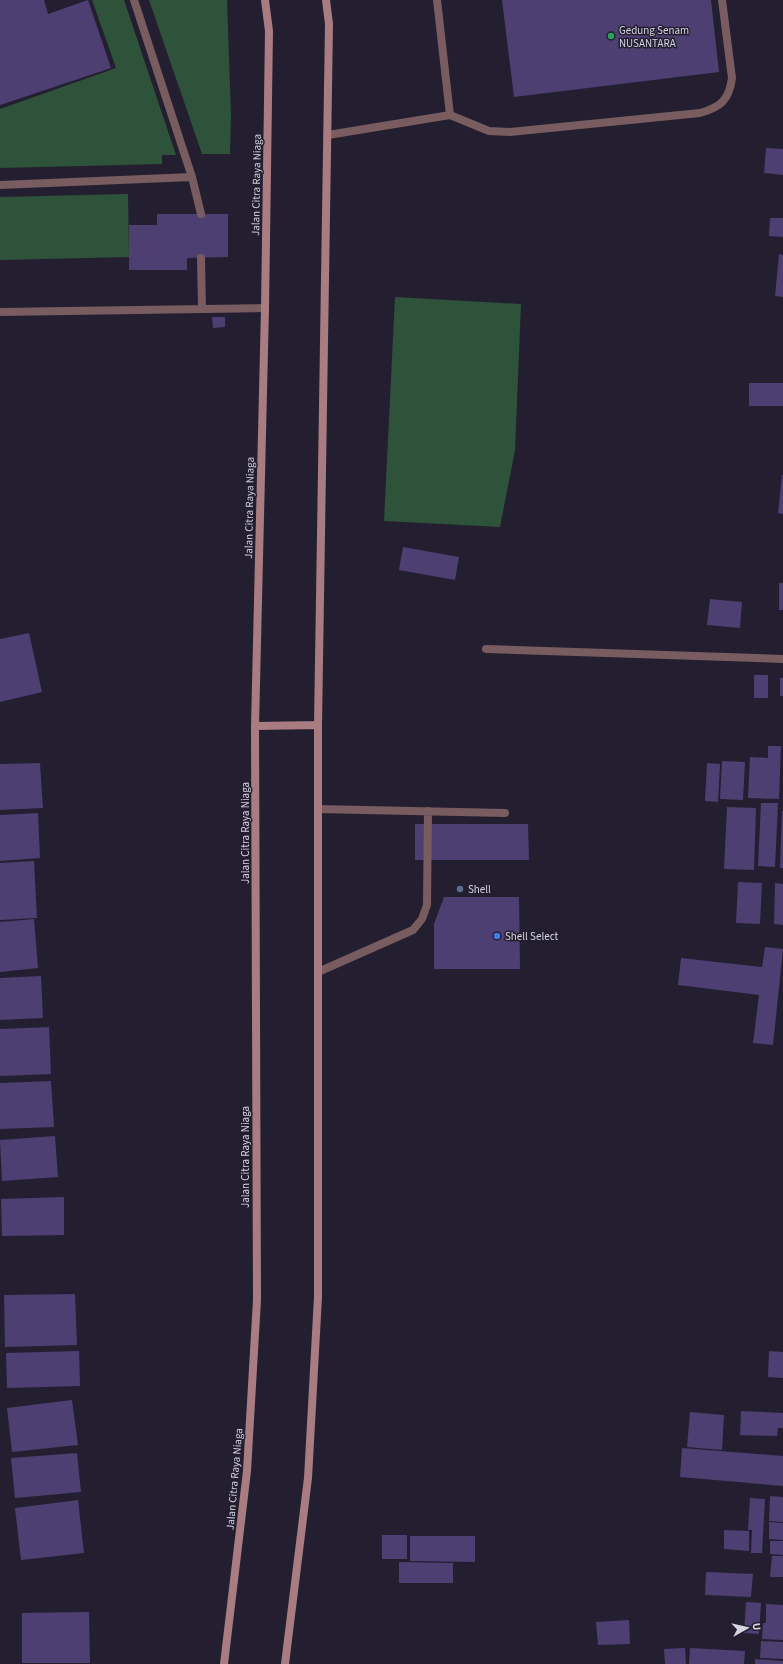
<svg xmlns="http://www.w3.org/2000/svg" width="783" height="1664" viewBox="0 0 783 1664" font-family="'Source Sans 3',sans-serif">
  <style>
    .green { fill: #2e523a }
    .building { fill: #4d3f71 }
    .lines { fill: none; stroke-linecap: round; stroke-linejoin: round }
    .lane { stroke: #785c5f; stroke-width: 8 }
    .street { stroke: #785c5f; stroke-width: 8 }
    .secondary { stroke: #a97c82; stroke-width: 8 }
    .leisure-dot { fill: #2e9e5b; stroke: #231f31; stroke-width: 1.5 }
    .service-dot { fill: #5c6f8a; stroke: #231f31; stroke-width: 1.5 }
    .shop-dot { fill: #3f7fe0; stroke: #231f31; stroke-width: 1.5 }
    .labels { text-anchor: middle; stroke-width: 3; stroke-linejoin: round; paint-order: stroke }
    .poi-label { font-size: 11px; fill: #d7d4e1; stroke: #231f31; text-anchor: start }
    .street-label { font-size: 11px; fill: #d7d4e1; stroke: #231f31 }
  </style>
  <rect width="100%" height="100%" fill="#231f31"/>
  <!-- green -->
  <path class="green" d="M 92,0 L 124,0 L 176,155 L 162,155 L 162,164 L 0,168 L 0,109 L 116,68 Z
    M 149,0 L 227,0 L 231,115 L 230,154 L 202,154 Z
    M 128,194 L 129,257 L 0,260 L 0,197 Z
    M 395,297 L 521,304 L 515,450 L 500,527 L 384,521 Z"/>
  <!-- building -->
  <path class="building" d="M 0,0 L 44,0 L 48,14 L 88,0 L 111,68 L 0,105 Z
    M 502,0 L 711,0 L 719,72 L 514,97 Z
    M 766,148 L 783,149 L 783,175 L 764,173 Z
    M 157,214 L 228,214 L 228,257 L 187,258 L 187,270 L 129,270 L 129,225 L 157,225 Z
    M 770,218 L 783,218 L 783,237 L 769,236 Z
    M 779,254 L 783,255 L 783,297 L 775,296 Z
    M 212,317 L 225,317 L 225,327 L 213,328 Z
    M 749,383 L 783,383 L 783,406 L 749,406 Z
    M 782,475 L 783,475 L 783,514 L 778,513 Z
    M 403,547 L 459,557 L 455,580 L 399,570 Z
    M 779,583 L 783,583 L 783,610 L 779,610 Z
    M 710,599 L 742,602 L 740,628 L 707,625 Z
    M 29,633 L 42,692 L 0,702 L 0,639 Z
    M 754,675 L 768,675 L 768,698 L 754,698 Z
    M 780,678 L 783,678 L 783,696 L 780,696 Z
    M 768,746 L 781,746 L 779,799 L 748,798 L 750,757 L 768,758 Z
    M 722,761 L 745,762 L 743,800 L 720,799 Z
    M 40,763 L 43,808 L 0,810 L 0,764 Z
    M 707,763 L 720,764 L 718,802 L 705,801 Z
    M 761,803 L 778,803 L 775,867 L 758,866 Z
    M 727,807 L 756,808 L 754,870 L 724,869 Z
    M 782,811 L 783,811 L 783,868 L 780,868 Z
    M 38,813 L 40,858 L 0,861 L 0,815 Z
    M 415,824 L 528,824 L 529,860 L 415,860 Z
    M 34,861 L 37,918 L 0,920 L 0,863 Z
    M 738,882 L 762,883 L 760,924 L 736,923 Z
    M 775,883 L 783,884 L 783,925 L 774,924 Z
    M 444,897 L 519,897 L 520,969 L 434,969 L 434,924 Z
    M 34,919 L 38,968 L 0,972 L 0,922 Z
    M 765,947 L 783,949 L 773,1045 L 753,1043 L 759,995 L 678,985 L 681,958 L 762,967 Z
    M 41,976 L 43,1018 L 0,1020 L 0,978 Z
    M 49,1027 L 51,1074 L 0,1076 L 0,1029 Z
    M 51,1081 L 54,1127 L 0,1129 L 0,1083 Z
    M 55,1136 L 58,1177 L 2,1181 L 0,1140 Z
    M 64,1197 L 64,1235 L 2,1236 L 1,1199 Z
    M 75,1294 L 77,1345 L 5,1347 L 4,1295 Z
    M 79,1351 L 80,1386 L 7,1388 L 6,1353 Z
    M 769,1351 L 783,1352 L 783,1378 L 768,1377 Z
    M 72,1400 L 78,1445 L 12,1452 L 7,1408 Z
    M 741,1411 L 783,1413 L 783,1428 L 778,1428 L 777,1436 L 740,1435 Z
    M 690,1412 L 724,1415 L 722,1450 L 687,1447 Z
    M 682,1448 L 783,1456 L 783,1486 L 680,1477 Z
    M 77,1453 L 81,1492 L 15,1498 L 11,1458 Z
    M 770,1496 L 783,1497 L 783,1522 L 769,1521 Z
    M 750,1498 L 765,1499 L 762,1553 L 751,1553 L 752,1530 L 748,1530 Z
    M 78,1500 L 84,1553 L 21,1560 L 15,1508 Z
    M 769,1522 L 783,1523 L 783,1540 L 769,1539 Z
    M 724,1530 L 749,1531 L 749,1551 L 724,1549 Z
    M 382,1535 L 407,1535 L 407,1559 L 382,1559 Z
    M 410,1536 L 475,1536 L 475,1562 L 410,1561 Z
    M 770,1541 L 783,1541 L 783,1555 L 770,1554 Z
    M 772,1556 L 783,1556 L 783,1577 L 770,1577 Z
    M 399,1562 L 453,1563 L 453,1583 L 399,1583 Z
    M 706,1572 L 753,1574 L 751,1597 L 705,1595 Z
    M 746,1602 L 761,1603 L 759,1634 L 744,1633 Z
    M 766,1604 L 783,1605 L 783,1640 L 762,1639 L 763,1623 L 766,1623 Z
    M 89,1612 L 90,1663 L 22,1663 L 22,1613 Z
    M 629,1620 L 630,1644 L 598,1645 L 596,1622 Z
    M 761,1641 L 783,1642 L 783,1659 L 760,1658 Z
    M 685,1648 L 686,1664 L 665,1664 L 664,1649 Z
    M 690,1648 L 745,1651 L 744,1664 L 689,1664 Z
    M 755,1659 L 783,1661 L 783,1664 L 755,1664 Z"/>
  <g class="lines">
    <!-- lane -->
    <path class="lane" d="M 134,0 L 192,177 L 201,214
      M 450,115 L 489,131 L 510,132 L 700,113 C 721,107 729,100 732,78 L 722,0
      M 328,135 L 450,115 L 437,0
      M 0,185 L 192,177
      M 201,258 L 202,308
      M 0,312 L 265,308
      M 318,809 L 505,813
      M 318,972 L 413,930 L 422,919 L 427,905 L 428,811"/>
    <!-- street -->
    <path class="street" d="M 486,649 L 783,659"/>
    <!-- secondary -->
    <path class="secondary" d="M 255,726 L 318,725
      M 224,1664 L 247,1471 L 257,1300 L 255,726 L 265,308 L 269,31 L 265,0
      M 285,1664 L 308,1478 L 318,1297 L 318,725 L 329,24 L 326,0"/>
  </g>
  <!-- markers -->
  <circle class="leisure-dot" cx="611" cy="36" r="4"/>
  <circle class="service-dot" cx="460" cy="889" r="4"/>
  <circle class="shop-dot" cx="497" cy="936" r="4"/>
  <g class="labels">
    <!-- poi labels -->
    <g class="poi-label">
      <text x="619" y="34">Gedung Senam<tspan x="619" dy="13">NUSANTARA</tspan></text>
      <text x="468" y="893">Shell</text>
      <text x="505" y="940">Shell Select</text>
    </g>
    <!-- street labels -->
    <g class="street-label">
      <text transform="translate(256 185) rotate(-89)" y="4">Jalan Citra Raya Niaga</text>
      <text transform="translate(249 508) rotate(-89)" y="4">Jalan Citra Raya Niaga</text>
      <text transform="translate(245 833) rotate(-90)" y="4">Jalan Citra Raya Niaga</text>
      <text transform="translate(245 1157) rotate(-90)" y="4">Jalan Citra Raya Niaga</text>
      <text transform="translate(234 1479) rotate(-85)" y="4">Jalan Citra Raya Niaga</text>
    </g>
  </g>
  <!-- north arrow -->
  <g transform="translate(747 1628) rotate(82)" stroke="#231f31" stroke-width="3" paint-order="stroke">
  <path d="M0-3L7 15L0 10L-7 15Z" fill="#d7d4e1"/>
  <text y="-6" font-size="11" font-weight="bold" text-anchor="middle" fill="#d7d4e1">U</text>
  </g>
</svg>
